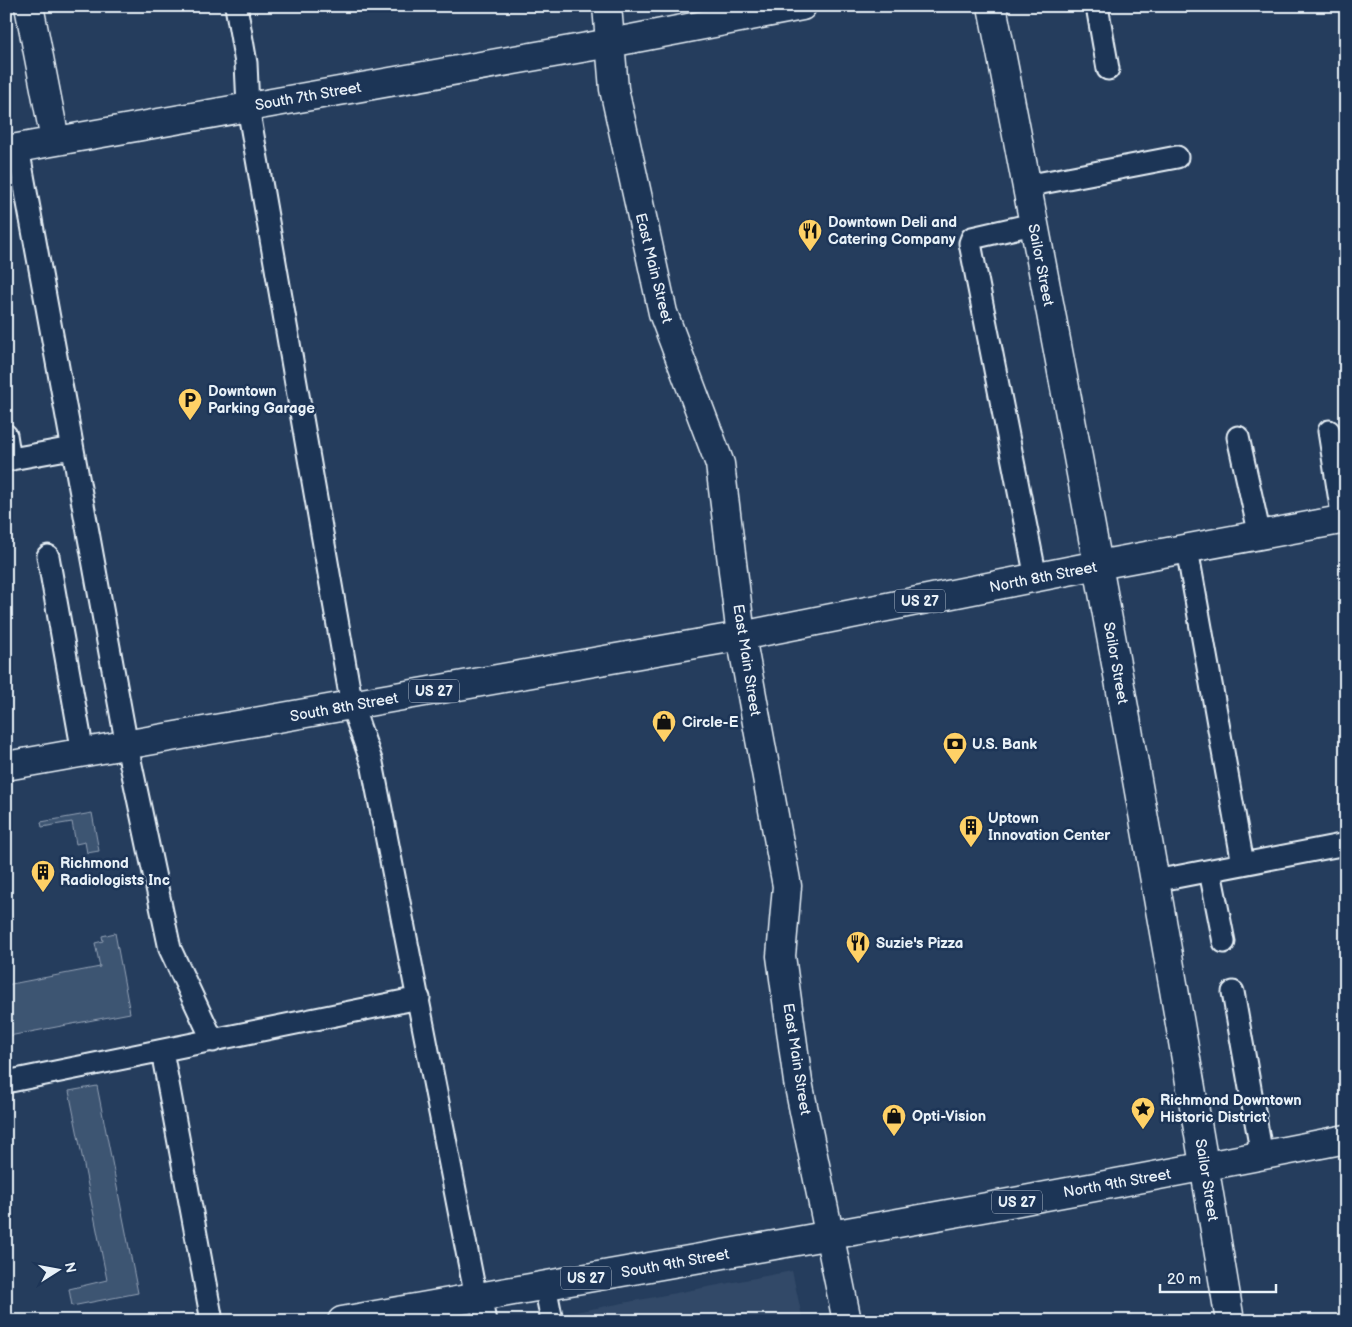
<svg xmlns="http://www.w3.org/2000/svg" width="1352" height="1327" viewBox="0 0 1352 1327" font-family="'Balsamiq Sans',sans-serif">
  <style>
    .built { fill: #334a68 }
    .green { fill: #3e5472; stroke: #93a2b5 }
    .lines { fill: none; stroke-linecap: round; stroke-linejoin: round }
    .service-casing { stroke: #e8f1f8; stroke-width: 25 }
    .minor-casing { stroke: #e8f1f8; stroke-width: 31 }
    .tertiary-casing { stroke: #e8f1f8; stroke-width: 31 }
    .trunk-casing { stroke: #e8f1f8; stroke-width: 31 }
    .service { stroke: #1d3557; stroke-width: 21 }
    .minor { stroke: #1d3557; stroke-width: 28 }
    .tertiary { stroke: #1d3557; stroke-width: 28 }
    .trunk { stroke: #1d3557; stroke-width: 28 }
    .labels { text-anchor: middle; stroke-width: 5; stroke-linejoin: round; paint-order: stroke }
    .shield { fill: #1d3557; stroke: #abb9c8; stroke-width: 1 }
    .shield-label { font-size: 14px; font-weight: bold; fill: #e8f1f8 }
    .street-label { font-size: 15px; fill: #e8f1f8; stroke: #1d3557 }
    .poi-label { font-size: 15px; font-weight: bold; fill: #e8f1f8; stroke: #1d3557; text-anchor: start }
  </style>
  <rect width="100%" height="100%" fill="#253d5d"/>
  <filter id="ink" filterUnits="userSpaceOnUse"><feTurbulence type="fractalNoise" baseFrequency=".02" numOctaves="2"/><feDisplacementMap in="SourceGraphic" scale="10" xChannelSelector="R" yChannelSelector="G"/><feConvolveMatrix kernelMatrix="1 2 1 2 8 2 1 2 1" color-interpolation-filters="sRGB"/></filter>
  <g filter="url(#ink)">
    <!-- built -->
    <path class="built" d="M 792,1271 L 803,1321 L 528,1321 Z"/>
    <!-- green -->
    <path class="green" d="M 92,813 L 99,851 L 87,853 L 85,842 L 76,844 L 72,822 L 42,827 L 41,822 Z
      M 115,933 L 130,1013 L 9,1036 L 6,1023 L 6,985 L 100,967 L 95,943 L 103,941 L 102,936 Z
      M 97,1086 L 138,1293 L 72,1306 L 69,1289 L 107,1280 L 69,1091 Z"/>
    <g class="lines">
      <defs>
        <path id="service" d="M 236,6 L 246,63 L 248,107 L 352,706 L 372,763 L 476,1298
          M 1097,6 L 1108,69
          M 18,148 L 127,746 L 170,949 L 213,1041
          M 1026,186 L 1177,157
          M 1033,224 L 972,238 L 970,243 L 1036,578
          M 1329,431 L 1343,520
          M 6,435 L 10,460
          M 1238,437 L 1260,536
          M 6,460 L 72,448
          M 1187,549 L 1243,864
          M 48,556 L 83,753
          M 1210,871 L 1224,942
          M 1155,881 L 1346,844
          M 1233,992 L 1262,1156
          M 162,1051 L 212,1321
          M 6,1082 L 419,998
          M 545,1285 L 552,1321
          M 480,1297 L 485,1321"/>
        <path id="minor" d="M 29,6 L 55,140
          M 607,6 L 614,89 L 663,313 L 720,464 L 741,636
          M 992,6 C 1077,443 1158,881 1230,1321
          M 6,150 L 610,43 L 802,6"/>
        <path id="tertiary" d="M 741,636 L 787,886 L 781,956 L 798,1082 L 847,1321"/>
        <path id="trunk" d="M 6,766 L 741,636 L 1098,565 L 1346,519
          M 342,1321 C 677,1262 1012,1205 1346,1139"/>
      </defs>
      <!-- service casing -->
      <use href="#service" class="service-casing"/>
      <!-- minor casing -->
      <use href="#minor" class="minor-casing"/>
      <!-- tertiary casing -->
      <use href="#tertiary" class="tertiary-casing"/>
      <!-- trunk casing -->
      <use href="#trunk" class="trunk-casing"/>
      <!-- service -->
      <use href="#service" class="service"/>
      <!-- minor -->
      <use href="#minor" class="minor"/>
      <!-- tertiary -->
      <use href="#tertiary" class="tertiary"/>
      <!-- trunk -->
      <use href="#trunk" class="trunk"/>
    </g>
  </g>
  <!-- icons -->
  <defs>
    <symbol id="restaurant-pin" viewBox="-11 -11 22 30"><path d="M0 17L-7.5 6A9.5 9.5 0 1 1 7.5 6Z" fill="#ffd166" stroke="#1d3557"/><path d="M-5-6h1v4h1v-4h1v4h1v-4h1v5L-1.5 .5V6h-2V.5L-5-1ZM5-6V6H3V1.5H1.5Q1.5-4 5-6Z" fill="#111"/></symbol>
    <symbol id="parking-pin" viewBox="-11 -11 22 30"><path d="M0 17L-7.5 6A9.5 9.5 0 1 1 7.5 6Z" fill="#ffd166" stroke="#1d3557"/><path d="M-3.5-5.5H1a3.5 3.5 0 0 1 0 7H-1V5.5H-3.5ZM-1-3.4V-.6H.8a1.4 1.4 0 0 0 0-2.8Z" fill="#111"/></symbol>
    <symbol id="shop-pin" viewBox="-11 -11 22 30"><path d="M0 17L-7.5 6A9.5 9.5 0 1 1 7.5 6Z" fill="#ffd166" stroke="#1d3557"/><path d="M-5-2.5h2.3a2.7 3.5 0 0 1 5.4 0H5L5.5 6h-11ZM-1.5-2.5h3a1.5 2.3 0 0 0-3 0Z" fill="#111"/></symbol>
    <symbol id="bank-pin" viewBox="-11 -11 22 30"><path d="M0 17L-7.5 6A9.5 9.5 0 1 1 7.5 6Z" fill="#ffd166" stroke="#1d3557"/><path d="M-6-4H6V4H-6ZM0-2.3a2.3 2.3 0 1 0 0 4.6a2.3 2.3 0 1 0 0-4.6Z" fill="#111"/></symbol>
    <symbol id="building-pin" viewBox="-11 -11 22 30"><path d="M0 17L-7.5 6A9.5 9.5 0 1 1 7.5 6Z" fill="#ffd166" stroke="#1d3557"/><path d="M-4-6H4V6H1V3H-1V6H-4ZM-2.5-4.3h1.7v1.8h-1.7ZM.8-4.3h1.7v1.8H.8ZM-2.5-1h1.7V.8h-1.7ZM.8-1h1.7V.8H.8Z" fill="#111"/></symbol>
    <symbol id="sight-pin" viewBox="-11 -11 22 30"><path d="M0 17L-7.5 6A9.5 9.5 0 1 1 7.5 6Z" fill="#ffd166" stroke="#1d3557"/><path d="M0-6L1.8-2.2L6-1.7L2.9 1.2L3.7 5.4L0 3.3L-3.7 5.4L-2.9 1.2L-6-1.7L-1.8-2.2Z" fill="#111"/></symbol>
  </defs>
  <g fill-rule="evenodd">
    <use href="#restaurant-pin" x="796" y="217" width="28" height="38"/>
    <use href="#parking-pin" x="176" y="386" width="28" height="38"/>
    <use href="#shop-pin" x="650" y="708" width="28" height="38"/>
    <use href="#bank-pin" x="941" y="730" width="28" height="38"/>
    <use href="#building-pin" x="957" y="813" width="28" height="38"/>
    <use href="#building-pin" x="29" y="858" width="28" height="38"/>
    <use href="#restaurant-pin" x="844" y="929" width="28" height="38"/>
    <use href="#sight-pin" x="1129" y="1095" width="28" height="38"/>
    <use href="#shop-pin" x="880" y="1102" width="28" height="38"/>
  </g>
  <g class="labels">
    <!-- shield labels -->
    <g class="shield">
      <rect x="895" y="589.5" width="50" height="23" rx="4"/>
      <rect x="409" y="679.5" width="50" height="23" rx="4"/>
      <rect x="992" y="1190.5" width="50" height="23" rx="4"/>
      <rect x="561" y="1266.5" width="50" height="23" rx="4"/>
    </g>
    <g class="shield-label">
      <text x="920" y="606">US 27</text>
      <text x="434" y="696">US 27</text>
      <text x="1017" y="1207">US 27</text>
      <text x="586" y="1283">US 27</text>
    </g>
    <!-- street labels -->
    <g class="street-label">
      <text transform="translate(308 96) rotate(-10)" y="5">South 7th Street</text>
      <text transform="translate(1041 265) rotate(79)" y="5">Sailor Street</text>
      <text transform="translate(654 268) rotate(76)" y="5">East Main Street</text>
      <text transform="translate(1043 577) rotate(-11)" y="5">North 8th Street</text>
      <text transform="translate(747 660) rotate(81)" y="5">East Main Street</text>
      <text transform="translate(1116 663) rotate(80)" y="5">Sailor Street</text>
      <text transform="translate(344 707) rotate(-10)" y="5">South 8th Street</text>
      <text transform="translate(797 1059) rotate(81)" y="5">East Main Street</text>
      <text transform="translate(1207 1180) rotate(81)" y="5">Sailor Street</text>
      <text transform="translate(1117 1183) rotate(-10)" y="5">North 9th Street</text>
      <text transform="translate(675 1263) rotate(-10)" y="5">South 9th Street</text>
    </g>
    <!-- poi labels -->
    <g class="poi-label">
      <text x="828" y="227">Downtown Deli and<tspan x="828" dy="17">Catering Company</tspan></text>
      <text x="208" y="396">Downtown<tspan x="208" dy="17">Parking Garage</tspan></text>
      <text x="682" y="727">Circle-E</text>
      <text x="972" y="749">U.S. Bank</text>
      <text x="988" y="823">Uptown<tspan x="988" dy="17">Innovation Center</tspan></text>
      <text x="60" y="868">Richmond<tspan x="60" dy="17">Radiologists Inc</tspan></text>
      <text x="876" y="948">Suzie's Pizza</text>
      <text x="1160" y="1105">Richmond Downtown<tspan x="1160" dy="17">Historic District</tspan></text>
      <text x="912" y="1121">Opti-Vision</text>
    </g>
  </g>
  <!-- margin -->
  <rect width="1352" height="1327" fill="none" stroke="#1d3557" stroke-width="25"/>
  <rect x="12" y="12" width="1327" height="1302" fill="none" stroke="#e8f1f8" stroke-width="2" filter="url(#ink)"/>
  <!-- north arrow -->
  <g transform="translate(58 1270) rotate(79)" stroke="#1d3557" stroke-width="4" paint-order="stroke">
  <path d="M0-4L9 19L0 12L-9 19Z" fill="#e8f1f8"/>
  <text y="-8" font-size="14" font-weight="bold" text-anchor="middle" fill="#e8f1f8">N</text>
  </g>
  <!-- scale -->
  <path d="M1160 1284v8h116v-8" fill="none" stroke="#e8f1f8" stroke-width="2.5"/>
  <text x="1167" y="1284" font-size="15" fill="#e8f1f8" stroke="#1d3557" stroke-width="4" paint-order="stroke">20 m</text>
</svg>
